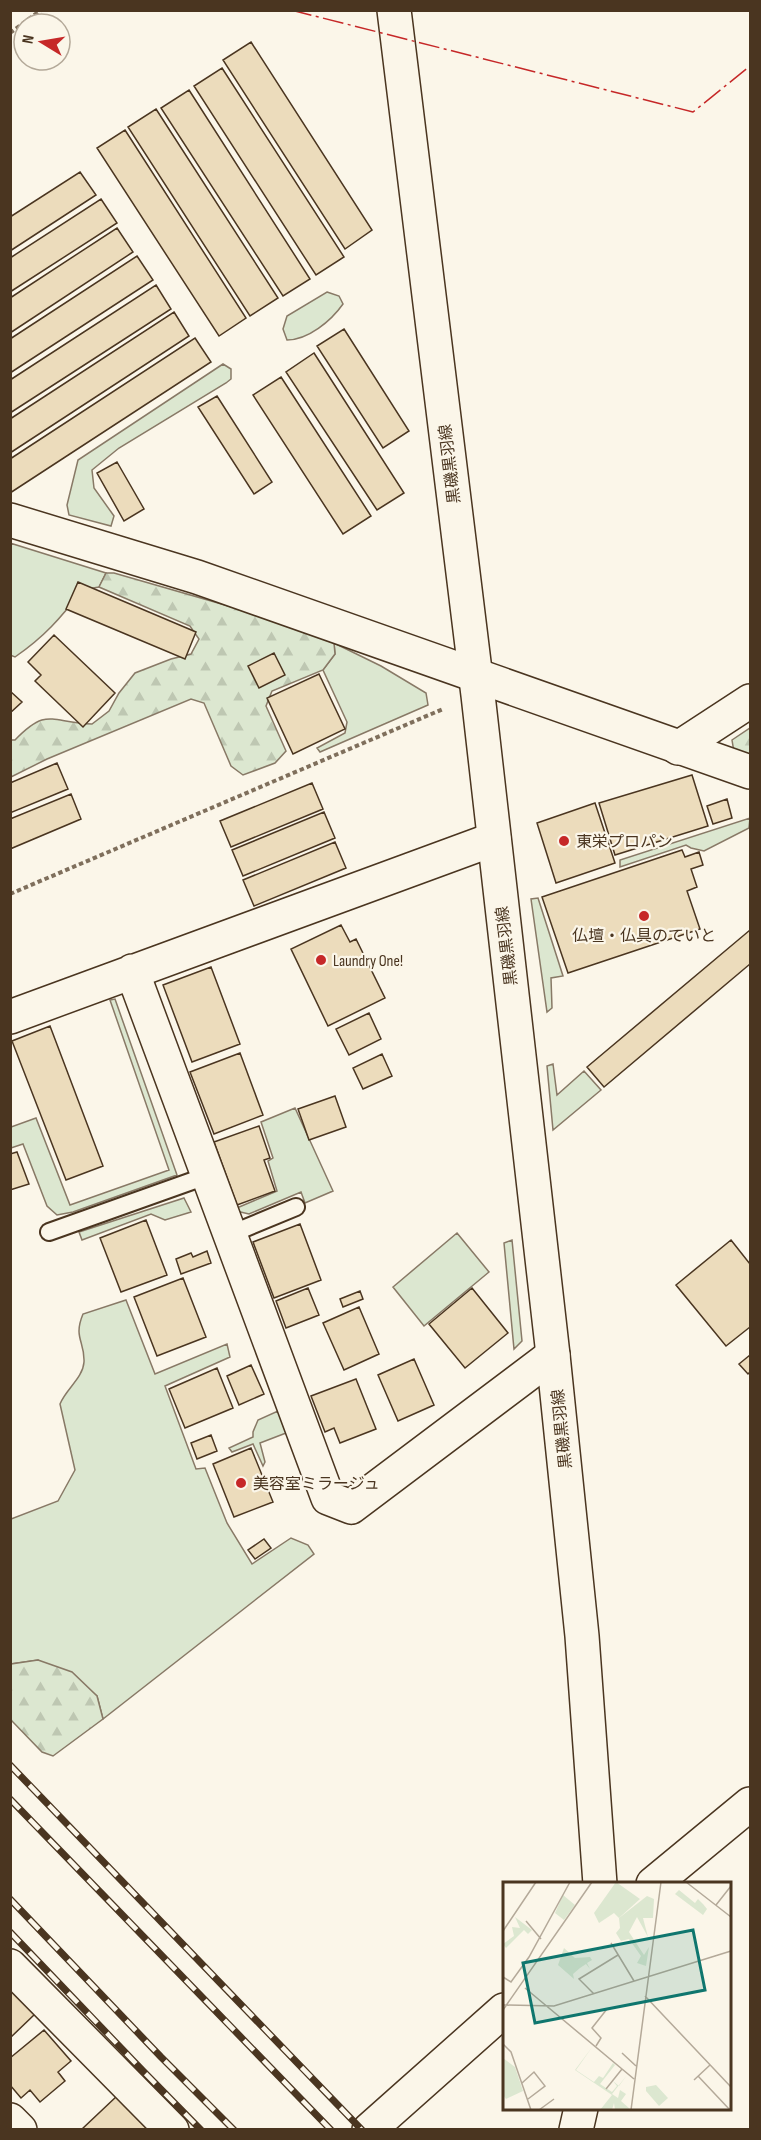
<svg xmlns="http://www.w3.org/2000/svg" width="761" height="2140" viewBox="0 0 761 2140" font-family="'Sofia Sans Condensed','Noto Sans JP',sans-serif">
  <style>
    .green { fill: #dce7d0; stroke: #887966; stroke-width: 1.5 }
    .forest { fill: url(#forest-firs); stroke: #887966; stroke-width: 1.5 }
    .building { fill: #ecdcbc; stroke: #4a3520; stroke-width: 1.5 }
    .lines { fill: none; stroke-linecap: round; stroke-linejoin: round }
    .lane-casing { stroke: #4a3520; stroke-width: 20 }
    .street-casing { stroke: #4a3520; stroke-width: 36 }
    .secondary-casing { stroke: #4a3520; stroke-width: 36 }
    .primary-casing { stroke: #4a3520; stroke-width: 36 }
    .path { stroke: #7f6f5c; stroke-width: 4; stroke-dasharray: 4.5 3; stroke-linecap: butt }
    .lane { stroke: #fbf6e9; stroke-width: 16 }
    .street { stroke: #fbf6e9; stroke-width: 33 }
    .secondary { stroke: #fbf6e9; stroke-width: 33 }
    .primary { stroke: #fbf6e9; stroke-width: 33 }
    .rail-casing { stroke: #4a3520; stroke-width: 7 }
    .rail { stroke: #fbf6e9; stroke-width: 4.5; stroke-dasharray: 14; stroke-linecap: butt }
    .power { stroke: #c62828; stroke-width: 1.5; stroke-dasharray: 21 4.5 3 4.5; stroke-linecap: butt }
    .poi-dot { fill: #c62828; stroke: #fbf6e9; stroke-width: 2 }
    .labels { text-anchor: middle; stroke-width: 4.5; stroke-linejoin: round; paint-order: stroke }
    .street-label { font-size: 16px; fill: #4a3520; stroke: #fbf6e9 }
    .poi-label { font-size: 16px; fill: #4a3520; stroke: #fbf6e9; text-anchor: start }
    .inset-road { fill: none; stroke: #b4a999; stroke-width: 1.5 }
    .view { fill: #0f766e; fill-opacity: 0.15; stroke: #0f766e; stroke-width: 3 }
    .inset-edge { fill: none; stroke: #4a3520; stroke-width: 3 }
  </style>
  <defs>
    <pattern id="forest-firs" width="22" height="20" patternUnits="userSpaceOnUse" patternTransform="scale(1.5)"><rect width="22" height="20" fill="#dce7d0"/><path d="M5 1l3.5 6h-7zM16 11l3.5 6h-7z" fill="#bec7b2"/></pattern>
  </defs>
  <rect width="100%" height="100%" fill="#fbf6e9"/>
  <!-- green -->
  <path class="green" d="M 327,292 L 339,296 L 343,304 C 331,321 308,340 287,340 L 283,329 L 287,316 Z
    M 223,364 L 231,369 L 231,379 L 226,383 L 119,448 L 92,470 L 94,488 L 114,516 L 111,526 L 69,515 L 67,505 L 78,460 Z
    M 10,543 L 106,573 L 99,587 L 82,590 C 61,618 44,637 15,657 L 10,655 Z
    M 334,643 L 381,666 L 426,693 L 428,705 L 320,752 L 317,748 L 345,733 L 347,722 L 323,670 L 335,654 Z
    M 750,818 L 749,828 L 704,851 L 691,848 L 686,845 L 620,867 L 620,860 Z
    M 538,898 L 563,976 L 551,978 L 552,1008 L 547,1012 L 531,899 Z
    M 115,999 L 177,1175 L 73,1212 L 57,1215 L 47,1206 L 23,1144 L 11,1148 L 11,1127 L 36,1118 L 70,1205 L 169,1170 L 110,1000 Z
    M 553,1064 L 557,1095 L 584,1071 L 601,1090 L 553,1130 L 547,1066 Z
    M 295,1108 L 333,1191 L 305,1203 L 301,1192 L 249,1214 L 232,1210 L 277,1191 L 268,1161 L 273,1158 L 261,1122 Z
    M 184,1198 L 191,1212 L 165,1220 L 151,1214 L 82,1240 L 79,1232 Z
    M 457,1233 L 489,1272 L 424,1326 L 393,1287 Z
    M 512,1240 L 522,1341 L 514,1349 L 504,1243 Z
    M 126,1300 L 155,1374 L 227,1344 L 230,1357 L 165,1386 L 196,1469 L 205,1468 L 227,1523 L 252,1564 L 291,1538 L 308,1545 L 314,1554 L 103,1719 L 97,1696 L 38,1660 L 11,1664 L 11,1519 L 58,1501 L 75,1470 L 60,1404 C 66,1389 83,1378 84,1362 C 85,1341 73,1338 83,1314 Z
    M 278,1411 L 286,1433 L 260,1443 L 265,1462 L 263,1466 L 253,1444 L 232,1452 L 229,1448 L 253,1437 L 253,1432 L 258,1420 Z"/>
  <!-- forest -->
  <path class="forest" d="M 106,573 L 114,573 L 260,615 L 334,643 L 335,654 L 323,670 L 272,691 L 266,706 L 286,751 L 275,763 L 243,775 L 231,766 L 204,703 L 191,699 L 47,759 L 11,777 L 11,740 L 15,740 C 48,706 51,723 92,724 L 109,711 L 119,693 L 135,673 L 171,659 L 191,654 L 199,639 L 190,626 L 99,587 Z
    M 750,728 L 750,758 L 734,752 L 732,740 Z
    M 38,1660 L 72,1672 L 97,1696 L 103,1719 L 53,1756 L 42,1752 L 11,1720 L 11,1664 Z"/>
  <!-- building -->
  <path class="building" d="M 251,42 L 372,230 L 345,249 L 223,60 Z
    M 222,68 L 344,257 L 316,275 L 194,86 Z
    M 189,90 L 310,279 L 283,296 L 161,108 Z
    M 156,109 L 278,298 L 250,316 L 128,127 Z
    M 125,130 L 246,318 L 219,336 L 97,148 Z
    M 80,172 L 96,195 L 10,251 L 10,217 Z
    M 101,199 L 117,223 L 10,292 L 10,258 Z
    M 117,228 L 133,252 L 10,333 L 10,298 Z
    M 137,256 L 153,280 L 10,373 L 10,339 Z
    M 156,285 L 171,309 L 10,413 L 10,380 Z
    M 174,312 L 189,336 L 10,453 L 10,419 Z
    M 344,329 L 409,431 L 383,448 L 317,346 Z
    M 195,338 L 211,362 L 10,493 L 10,459 Z
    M 314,353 L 404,493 L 377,510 L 286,372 Z
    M 281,377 L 371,516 L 343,534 L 253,395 Z
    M 217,396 L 272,482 L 254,494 L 198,407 Z
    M 117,462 L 144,509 L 124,521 L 97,473 Z
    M 78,582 L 196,632 L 185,659 L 66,609 Z
    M 54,635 L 115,693 L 83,727 L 35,681 L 41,675 L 28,662 Z
    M 274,653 L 285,675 L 259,688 L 248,666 Z
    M 319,674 L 345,729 L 293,754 L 267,698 Z
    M 10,691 L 22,702 L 10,713 Z
    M 57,763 L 68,789 L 10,813 L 10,783 Z
    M 692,775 L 708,826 L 615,855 L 599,803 Z
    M 312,783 L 323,809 L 231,847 L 220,821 Z
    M 71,794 L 81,819 L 10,849 L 10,819 Z
    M 727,799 L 732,818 L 713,824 L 707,806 Z
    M 595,803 L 615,863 L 556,883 L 537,823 Z
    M 324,812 L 335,838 L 243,876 L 232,850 Z
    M 335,842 L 346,868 L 254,906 L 243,880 Z
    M 682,850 L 685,857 L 699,852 L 703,865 L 691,869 L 697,887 L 687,891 L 700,929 L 568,973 L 542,897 Z
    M 341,925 L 350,942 L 356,939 L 385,998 L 328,1026 L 291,949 Z
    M 750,930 L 750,964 L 604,1087 L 587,1067 Z
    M 211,967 L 240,1044 L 192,1062 L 163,985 Z
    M 369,1013 L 381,1039 L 349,1055 L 336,1029 Z
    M 50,1026 L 103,1166 L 66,1180 L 12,1041 Z
    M 240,1053 L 263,1115 L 214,1134 L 190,1072 Z
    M 382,1054 L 392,1076 L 363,1089 L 353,1068 Z
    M 335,1096 L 346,1127 L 309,1140 L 298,1109 Z
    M 259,1126 L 270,1158 L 264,1160 L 275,1191 L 237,1205 L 214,1142 Z
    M 17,1152 L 29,1184 L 10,1190 L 10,1154 Z
    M 146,1220 L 167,1275 L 121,1292 L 100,1238 Z
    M 300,1224 L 321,1280 L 274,1298 L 253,1242 Z
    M 731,1240 L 750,1264 L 750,1327 L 726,1346 L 676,1285 Z
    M 207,1251 L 211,1263 L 181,1274 L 176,1259 L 191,1253 L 193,1257 Z
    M 183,1278 L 206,1337 L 157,1356 L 134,1297 Z
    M 308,1288 L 319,1315 L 286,1328 L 276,1301 Z
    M 472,1288 L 508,1333 L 465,1368 L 429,1324 Z
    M 360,1291 L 363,1299 L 343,1307 L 340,1299 Z
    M 359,1307 L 379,1354 L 344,1370 L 323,1323 Z
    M 750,1355 L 750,1372 L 748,1374 L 739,1364 Z
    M 414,1359 L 434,1405 L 398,1421 L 378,1375 Z
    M 251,1365 L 264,1394 L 239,1405 L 227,1376 Z
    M 217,1368 L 233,1408 L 185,1428 L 169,1389 Z
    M 356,1379 L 376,1429 L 340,1443 L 334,1428 L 325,1432 L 311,1396 Z
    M 211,1435 L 217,1451 L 197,1459 L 191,1443 Z
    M 251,1448 L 273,1502 L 234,1517 L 213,1464 Z
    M 264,1539 L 271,1548 L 255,1559 L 248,1550 Z
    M 10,1988 L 35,2014 L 10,2038 Z
    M 44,2030 L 71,2061 L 58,2072 L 65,2081 L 40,2102 L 30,2090 L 21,2098 L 10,2085 L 10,2058 Z
    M 118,2095 L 151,2130 L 81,2130 Z"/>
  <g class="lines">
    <defs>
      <path id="lane" d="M 49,1232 L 209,1175
        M 231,1234 L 296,1207"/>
      <path id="street" d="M 678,748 L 750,701
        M 132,971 L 328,1498 L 351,1507 L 553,1355
        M 10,1017 L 494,839
        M 653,1884 L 750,1804
        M 10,1966 L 172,2130
        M 10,2120 L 20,2130
        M 369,2130 L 504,2010"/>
      <path id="secondary" d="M 10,520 L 197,577 L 750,772"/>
      <path id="primary" d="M 394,10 L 478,695 L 553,1355 L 582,1636 L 600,1884
        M 576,2130 L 581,2108"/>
    </defs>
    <!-- lane casing -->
    <use href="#lane" class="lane-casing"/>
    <!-- street casing -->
    <use href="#street" class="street-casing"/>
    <!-- secondary casing -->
    <use href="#secondary" class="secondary-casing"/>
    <!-- primary casing -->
    <use href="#primary" class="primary-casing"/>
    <!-- path -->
    <path class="path" d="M 10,33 L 41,10
      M 10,894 L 443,709"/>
    <!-- lane -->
    <use href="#lane" class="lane"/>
    <!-- street -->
    <use href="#street" class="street"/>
    <!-- secondary -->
    <use href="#secondary" class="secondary"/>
    <!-- primary -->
    <use href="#primary" class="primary"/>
    <defs>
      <path id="rail" d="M 10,1765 L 362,2130
        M 10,1799 L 331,2130
        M 10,1899 L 161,2057 L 234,2130
        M 10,1932 L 143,2071 L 201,2130"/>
    </defs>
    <!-- rail casing -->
    <use href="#rail" class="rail-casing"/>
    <!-- rail -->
    <use href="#rail" class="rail"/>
    <!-- power -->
    <path class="power" d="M 291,10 L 693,112 L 750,66
      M 750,10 L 750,11"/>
  </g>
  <!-- markers -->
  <g class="poi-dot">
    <circle cx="564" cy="841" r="6"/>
    <circle cx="644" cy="916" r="6"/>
    <circle cx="321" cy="960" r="6"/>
    <circle cx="241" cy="1483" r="6"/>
  </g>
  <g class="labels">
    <!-- street labels -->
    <g class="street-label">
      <text transform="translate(449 464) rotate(-97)" y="6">黒磯黒羽線</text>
      <text transform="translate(506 946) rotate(-97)" y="6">黒磯黒羽線</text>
      <text transform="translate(561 1429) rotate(-96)" y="6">黒磯黒羽線</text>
    </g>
    <!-- poi labels -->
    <g class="poi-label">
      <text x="576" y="847">東栄プロパン</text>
      <text x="644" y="941" text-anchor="middle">仏壇・仏具のていと</text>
      <text x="333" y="966">Laundry One!</text>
      <text x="253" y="1489">美容室ミラージュ</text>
    </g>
  </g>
  <!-- overview -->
  <g transform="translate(503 1882)">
    <rect width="228" height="228" fill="#fbf6e9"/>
    <path d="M 113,0 L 137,17 L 116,36 L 111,31 L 96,41 L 91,31 ZM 176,8 L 192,21 L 195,17 L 200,22 L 204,27 L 200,33 L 172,12 ZM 60,13 L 72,23 L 61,38 L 52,31 ZM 12,35 L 29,48 L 25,52 L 21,48 L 3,66 L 0,62 L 11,54 L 9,45 L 17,46 ZM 61,66 L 72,76 L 87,75 L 89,78 L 84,81 L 87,87 L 83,82 L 77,86 L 70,92 L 71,97 L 55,83 ZM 90,164 L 73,188 L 91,200 L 96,194 L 100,196 L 110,181 L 112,183 L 97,202 L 109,210 L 114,204 L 110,199 L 116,204 L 124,193 L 109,212 L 115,216 L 117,208 L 123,212 L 118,219 L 127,227 L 112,228 L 111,221 L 109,228 L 97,228 L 109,213 L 72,188 ZM 153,203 L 165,216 L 156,224 L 143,209 L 143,205 Z" fill="#dce7d0"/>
    <path d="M 144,14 L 151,17 L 150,36 L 140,36 L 145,55 L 134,35 L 126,50 L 141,73 L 146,65 L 143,84 L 134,81 L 138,74 L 126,57 L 118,59 L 113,51 L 117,46 L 116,36 ZM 0,176 L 12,185 L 20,209 L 3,217 L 0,213 Z" fill="#dce7d0"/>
    <path class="inset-road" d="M 183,0 L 228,35M 213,23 L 228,4M 23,39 L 38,57M 0,49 L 33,0M 108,61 L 131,99M 0,95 L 8,100 L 26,75 L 67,0M 22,106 L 131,197M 91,112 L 76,97 L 115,73M 142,114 L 228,205M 0,123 L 51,124 L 228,69M 0,128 L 89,0M 0,162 L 8,170 L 28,228M 93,164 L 98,156 L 89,146 L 104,127M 119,171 L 133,184M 195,194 L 227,228M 191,198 L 207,183M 19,201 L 31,190 L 42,204 L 25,217M 103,207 L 119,187M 36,228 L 51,217M 128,228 L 158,0"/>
    <path class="view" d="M 190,48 L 202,108 L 32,141 L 20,81 Z"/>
    <rect width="228" height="228" class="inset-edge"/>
  </g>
  <!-- border -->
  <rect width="761" height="2140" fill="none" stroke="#4a3520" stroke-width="24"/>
  <!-- north arrow -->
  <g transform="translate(42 42) rotate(281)"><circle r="28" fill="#fbf6e9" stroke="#b4a999" stroke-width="1.5"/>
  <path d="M0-4.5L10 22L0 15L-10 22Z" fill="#c62828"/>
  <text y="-9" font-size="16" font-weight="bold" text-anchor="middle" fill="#4a3520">N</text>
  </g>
</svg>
